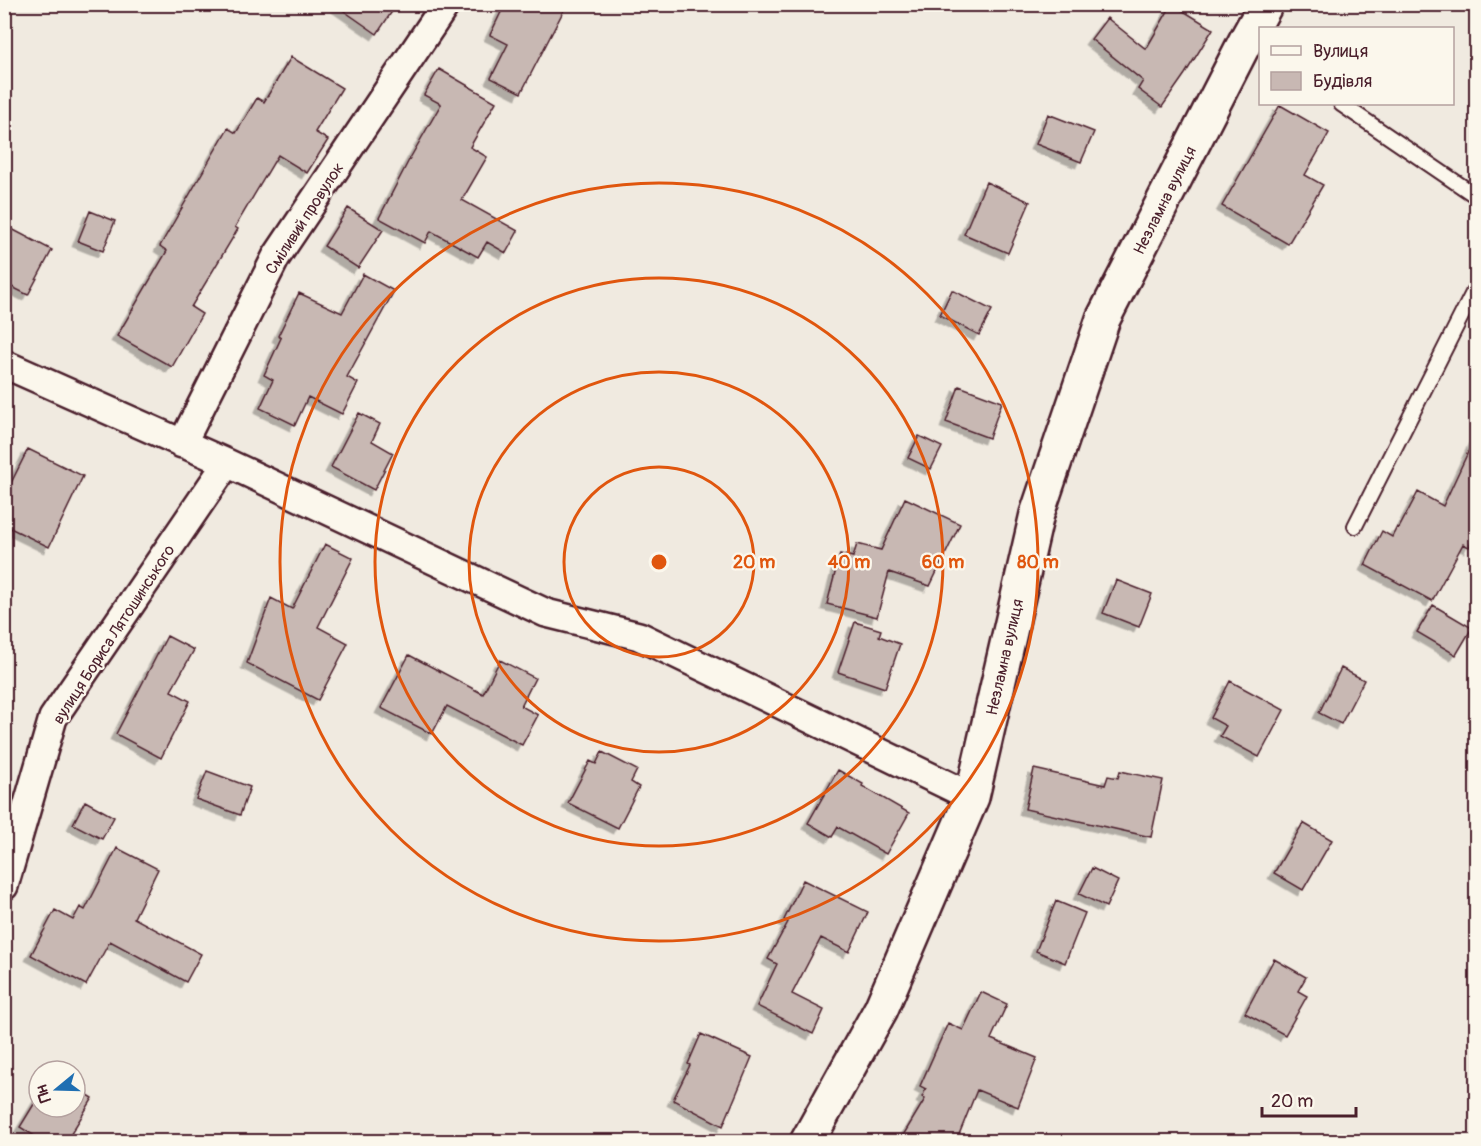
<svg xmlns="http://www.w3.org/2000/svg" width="1481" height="1146" viewBox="0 0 1481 1146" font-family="Pangolin,sans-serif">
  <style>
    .building { fill: #c8b8b3; stroke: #4a1f2b; stroke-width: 1.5; filter: url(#shadow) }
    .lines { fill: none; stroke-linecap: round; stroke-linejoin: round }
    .lane-casing { stroke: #4a1f2b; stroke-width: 18 }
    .street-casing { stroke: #4a1f2b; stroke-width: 32 }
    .secondary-casing { stroke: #4a1f2b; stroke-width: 38 }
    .lane { stroke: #fbf7ec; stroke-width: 14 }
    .street { stroke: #fbf7ec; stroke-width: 27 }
    .secondary { stroke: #fbf7ec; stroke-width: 33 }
    .ring { fill: none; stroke: #e0560e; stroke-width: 3 }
    .labels { text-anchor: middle; stroke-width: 4.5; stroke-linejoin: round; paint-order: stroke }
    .street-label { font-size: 16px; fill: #4a1f2b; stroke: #fbf7ec }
    .centre { fill: #e0560e; stroke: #fbf7ec; stroke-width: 3 }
    .ring-label { font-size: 18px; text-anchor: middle; font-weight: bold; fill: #e0560e; stroke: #fbf7ec; stroke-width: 4.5; stroke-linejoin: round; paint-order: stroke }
  </style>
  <defs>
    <filter id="shadow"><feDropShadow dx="-5.5" dy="5.5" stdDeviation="0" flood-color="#0004"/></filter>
  </defs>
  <rect width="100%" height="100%" fill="#f0eae0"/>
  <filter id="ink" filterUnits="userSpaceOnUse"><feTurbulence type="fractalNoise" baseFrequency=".0167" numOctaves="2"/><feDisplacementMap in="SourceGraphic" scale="12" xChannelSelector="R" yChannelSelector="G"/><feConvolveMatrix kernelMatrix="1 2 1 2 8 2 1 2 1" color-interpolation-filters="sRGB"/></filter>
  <g filter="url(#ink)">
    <!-- building -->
    <path class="building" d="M 334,4 L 397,4 L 377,34 Z
      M 505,4 L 567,4 L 521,93 L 491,78 L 508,44 L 490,35 Z
      M 1172,4 L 1213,29 L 1185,74 L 1162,107 L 1138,89 L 1143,81 L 1091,39 L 1107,18 L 1146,49 Z
      M 291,57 L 342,88 L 315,132 L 328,140 L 307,173 L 278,155 L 235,227 L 238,229 L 191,307 L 202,314 L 172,367 L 117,336 L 167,251 L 160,246 L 228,128 L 236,133 L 257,98 L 264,102 Z
      M 439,69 L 496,102 L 470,147 L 487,157 L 462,200 L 518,231 L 506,253 L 487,242 L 478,257 L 431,231 L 425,243 L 379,218 L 409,160 L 441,104 L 424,95 Z
      M 1280,105 L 1329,133 L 1305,175 L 1323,185 L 1288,244 L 1222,206 Z
      M 1048,114 L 1094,132 L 1081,162 L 1036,144 Z
      M 986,182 L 1030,202 L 1008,253 L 964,234 Z
      M 348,208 L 383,230 L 358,268 L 324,246 Z
      M 90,211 L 115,221 L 103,251 L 78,241 Z
      M 4,225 L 52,250 L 28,295 L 4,283 Z
      M 363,274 L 394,291 L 347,377 L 358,383 L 342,414 L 308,397 L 295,425 L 260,408 L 273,380 L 264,375 L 281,338 L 278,336 L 299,293 L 342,313 Z
      M 952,290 L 992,310 L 979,335 L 940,315 Z
      M 959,386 L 1002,402 L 989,438 L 946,422 Z
      M 359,413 L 380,424 L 372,441 L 393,453 L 374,490 L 331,467 Z
      M 1476,435 L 1476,533 L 1469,547 L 1463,544 L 1432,601 L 1365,565 L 1382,531 L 1392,537 L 1397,527 L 1399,528 L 1418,492 L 1443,506 Z
      M 919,436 L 942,447 L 931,469 L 908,458 Z
      M 28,449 L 83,476 L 49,547 L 4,525 L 4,497 Z
      M 905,498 L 960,524 L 930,586 L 889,572 L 877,617 L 827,604 L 840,554 L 853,557 L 857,544 L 881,550 Z
      M 325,544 L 353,558 L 318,627 L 348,643 L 318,700 L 247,663 L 271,598 L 292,609 Z
      M 1116,580 L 1152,594 L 1139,627 L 1103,613 Z
      M 1433,605 L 1472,628 L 1456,655 L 1417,632 Z
      M 855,622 L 881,630 L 879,636 L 900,644 L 885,688 L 838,672 Z
      M 167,636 L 194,650 L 171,691 L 190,701 L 161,758 L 116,734 Z
      M 409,655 L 483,694 L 500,660 L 535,678 L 521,706 L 538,715 L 522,745 L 447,706 L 432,734 L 381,708 Z
      M 1341,668 L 1364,680 L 1341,724 L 1319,713 Z
      M 1230,681 L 1284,710 L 1259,757 L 1220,736 L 1226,726 L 1211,718 Z
      M 602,752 L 637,770 L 631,782 L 639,787 L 618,828 L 568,803 L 590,761 L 596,764 Z
      M 1034,769 L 1105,785 L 1108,776 L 1118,778 L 1120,771 L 1163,780 L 1151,837 L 1025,809 Z
      M 838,770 L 863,784 L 862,786 L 909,813 L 886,854 L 838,827 L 832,837 L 808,823 Z
      M 207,771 L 250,787 L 240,815 L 196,799 Z
      M 85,801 L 114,817 L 102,839 L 73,824 Z
      M 1303,823 L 1332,840 L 1303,890 L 1274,873 Z
      M 117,848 L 158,869 L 134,918 L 201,954 L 186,982 L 110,941 L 86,985 L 31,955 L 55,910 L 73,920 L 80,907 L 85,910 Z
      M 1092,868 L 1118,881 L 1106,907 L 1079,894 Z
      M 803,880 L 868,912 L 849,952 L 821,938 L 792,994 L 824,1010 L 813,1034 L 757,1006 L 777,964 L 768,959 L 788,922 L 784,920 Z
      M 1056,901 L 1085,913 L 1065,963 L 1036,951 Z
      M 1274,959 L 1306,977 L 1298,991 L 1307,996 L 1285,1035 L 1245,1013 Z
      M 981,992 L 1007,1004 L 991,1039 L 1037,1058 L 1018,1107 L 977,1090 L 956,1142 L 899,1142 L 925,1099 L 922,1097 L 926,1089 L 920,1086 L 948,1023 L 963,1030 Z
      M 701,1034 L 752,1057 L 723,1126 L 673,1100 L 690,1065 L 688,1064 Z
      M 75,1087 L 93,1098 L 66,1142 L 44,1142 L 20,1127 L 39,1096 L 39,1107 L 75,1107 Z"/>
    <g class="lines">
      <defs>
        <path id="lane" d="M 1341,104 L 1476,196
          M 1355,526 L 1476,287"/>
        <path id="street" d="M 4,364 L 227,463 L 546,613 L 639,636 L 972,797
          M 182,444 L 276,257 L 446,4
          M 4,886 L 53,718 L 227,463"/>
        <path id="secondary" d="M 807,1142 L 881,1009 L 972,797 L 1037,514 L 1103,319 L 1246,40 L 1266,4"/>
      </defs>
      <!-- lane casing -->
      <use href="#lane" class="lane-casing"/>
      <!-- street casing -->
      <use href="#street" class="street-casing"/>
      <!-- secondary casing -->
      <use href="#secondary" class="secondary-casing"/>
      <!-- lane -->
      <use href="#lane" class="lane"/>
      <!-- street -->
      <use href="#street" class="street"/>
      <!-- secondary -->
      <use href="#secondary" class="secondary"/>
    </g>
  </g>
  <!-- distance rings -->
  <g class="ring">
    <circle cx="659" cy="562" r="95"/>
    <circle cx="659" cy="562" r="190"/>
    <circle cx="659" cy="562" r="284"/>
    <circle cx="659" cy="562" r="379"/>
  </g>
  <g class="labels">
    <!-- street labels -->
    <g class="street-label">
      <text transform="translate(1164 200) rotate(-63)" y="6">Незламна вулиця</text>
      <text transform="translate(304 218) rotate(-57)" y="6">Сміливий провулок</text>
      <text transform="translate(113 634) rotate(-57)" y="6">вулиця Бориса Лятошинського</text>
      <text transform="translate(1004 657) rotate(-77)" y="6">Незламна вулиця</text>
    </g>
  </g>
  <circle cx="659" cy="562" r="9" class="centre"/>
  <g class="ring-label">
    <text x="754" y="568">20 m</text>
    <text x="849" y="568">40 m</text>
    <text x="943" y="568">60 m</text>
    <text x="1038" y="568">80 m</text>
  </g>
  <!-- margin -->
  <rect width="1481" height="1146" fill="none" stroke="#fbf7ec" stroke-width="24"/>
  <rect x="12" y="12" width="1457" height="1122" fill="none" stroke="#4a1f2b" stroke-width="2" filter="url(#ink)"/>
  <!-- legend -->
  <rect x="1259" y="27" width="195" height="78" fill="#fbf7ec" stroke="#b4a19f" stroke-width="1.5"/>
  <rect x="1271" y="46" width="30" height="9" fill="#fbf7ec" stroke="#b4a19f" stroke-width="1.5"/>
  <text x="1313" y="57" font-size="18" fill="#4a1f2b">Вулиця</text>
  <rect x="1271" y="72" width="30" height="18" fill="#c8b8b3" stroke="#b4a19f" stroke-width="1.5"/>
  <text x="1313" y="87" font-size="18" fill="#4a1f2b">Будівля</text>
  <!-- north arrow -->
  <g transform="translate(57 1089) rotate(251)"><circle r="28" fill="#fbf7ec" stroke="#b4a19f" stroke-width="1.5"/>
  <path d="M0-4.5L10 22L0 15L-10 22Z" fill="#1f6fb2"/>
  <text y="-9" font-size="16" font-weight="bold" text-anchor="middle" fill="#4a1f2b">Пн</text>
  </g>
  <!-- scale -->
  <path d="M1262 1107v9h94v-9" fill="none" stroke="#4a1f2b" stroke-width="3"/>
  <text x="1271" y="1107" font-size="18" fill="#4a1f2b" stroke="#fbf7ec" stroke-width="4.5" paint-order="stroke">20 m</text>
</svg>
